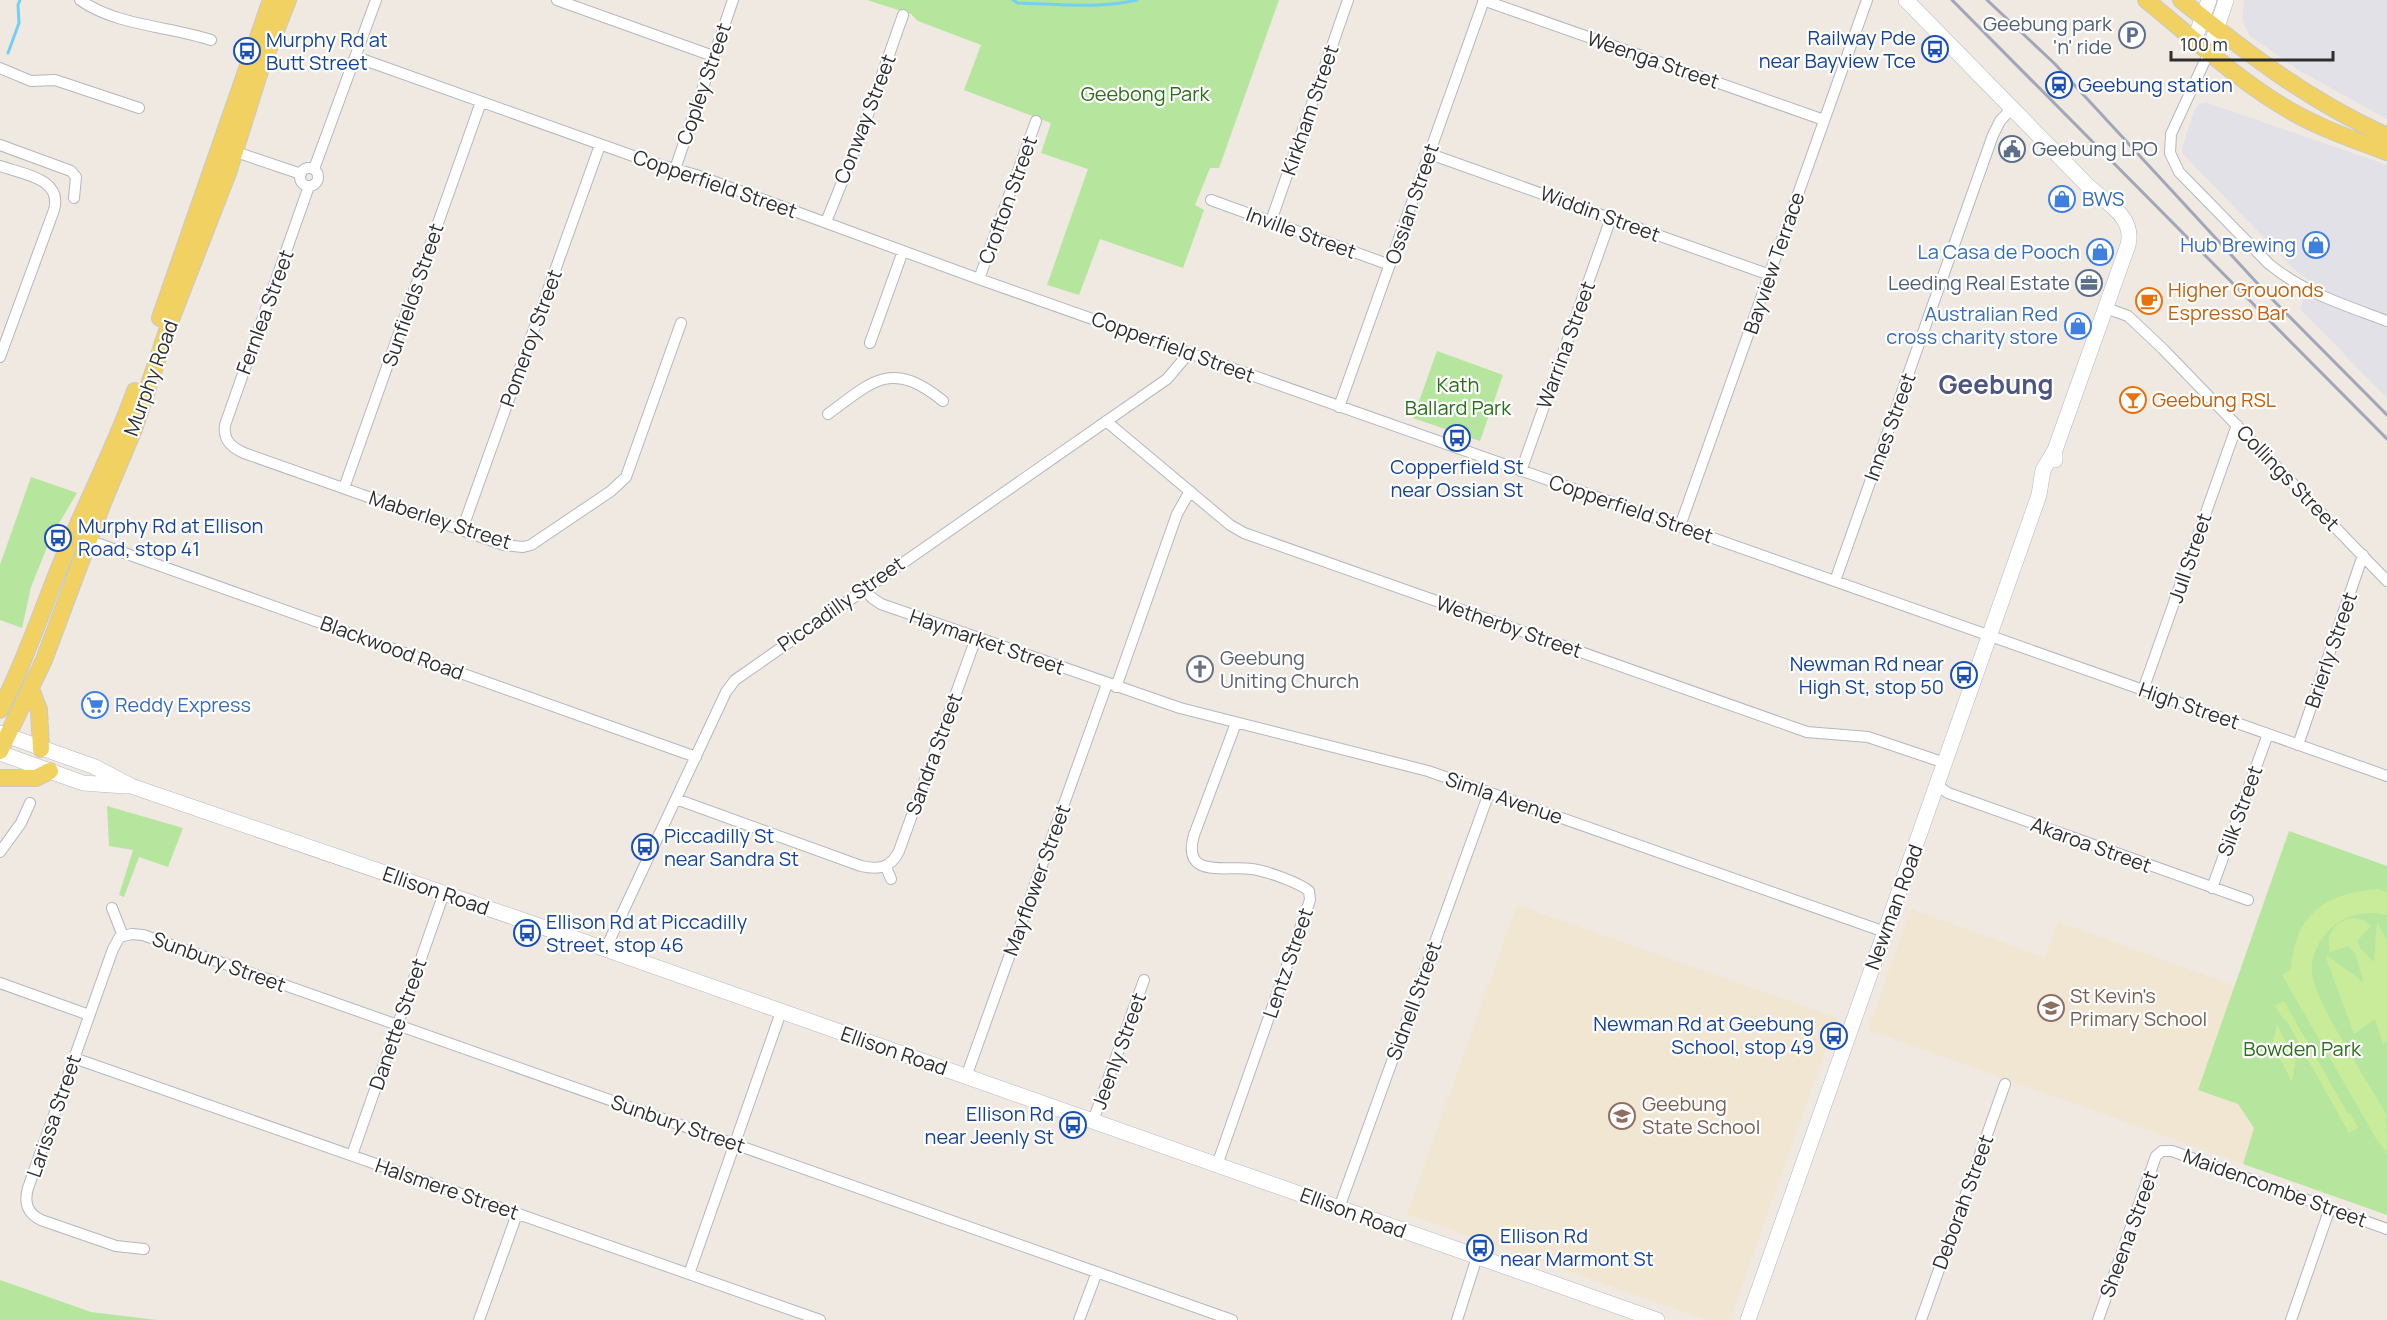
<svg xmlns="http://www.w3.org/2000/svg" width="2387" height="1320" viewBox="0 0 2387 1320" font-family="Manrope,sans-serif">
  <style>
    .industrial { fill: #e3e1e8 }
    .education { fill: #f0e6d1 }
    .green { fill: #b6e59e }
    .pitch { fill: #c9ec9a }
    .lines { fill: none; stroke-linecap: round; stroke-linejoin: round }
    .stream { stroke: #75cff0; stroke-width: 3 }
    .street-casing { stroke: #b4b7c1; stroke-width: 12 }
    .secondary-casing { stroke: #b4b7c1; stroke-width: 16 }
    .primary-casing { stroke: #c9c9c9; stroke-width: 18 }
    .street { stroke: #fff; stroke-width: 10 }
    .secondary { stroke: #fff; stroke-width: 15 }
    .primary { stroke: #f2d163; stroke-width: 16 }
    .rail { stroke: #a3a6b8; stroke-width: 3 }
    .labels { text-anchor: middle; stroke-width: 4.5; stroke-linejoin: round; paint-order: stroke }
    .service-label { font-size: 20px; fill: #4e5e75; stroke: #fff; text-anchor: end }
    .transit-label { font-size: 20px; fill: #164399; stroke: #fff; text-anchor: start }
    .street-label { font-size: 20px; fill: #2e2e2e; stroke: #fff }
    .park-label { font-size: 20px; fill: #2c6e1b; stroke: #fff }
    .shop-label { font-size: 20px; fill: #366cbe; stroke: #fff; text-anchor: end }
    .food-label { font-size: 20px; fill: #c56008; stroke: #fff; text-anchor: start }
    .worship-label { font-size: 20px; fill: #5b616d; stroke: #fff; text-anchor: start }
    .education-label { font-size: 20px; fill: #785e54; stroke: #fff; text-anchor: start }
    .district-label { font-size: 26px; font-weight: bold; fill: #4d5680; stroke: #fff }
  </style>
  <rect width="100%" height="100%" fill="#efe9e1"/>
  <!-- industrial -->
  <path class="industrial" d="M 2244,0 L 2387,0 L 2387,119 L 2300,71 L 2250,36 L 2242,20 Z
    M 2205,102 L 2387,165 L 2387,398 L 2300,309 L 2309,280 L 2297,272 L 2183,154 L 2182,148 L 2194,111 L 2199,104 Z"/>
  <!-- education -->
  <path class="education" d="M 1517,905 L 1837,1018 L 1730,1320 L 1706,1320 L 1407,1214 Z
    M 1911,909 L 2045,958 L 2058,922 L 2235,986 L 2198,1090 L 2238,1104 L 2254,1128 L 2243,1164 L 1868,1030 Z"/>
  <!-- green -->
  <path class="green" d="M 867,0 L 1279,0 L 1219,168 L 1210,168 L 1195,205 L 1204,210 L 1183,268 L 1100,239 L 1079,295 L 1047,285 L 1088,169 L 1041,153 L 1051,123 L 964,90 L 981,45 L 918,21 L 911,14 Z
    M 1437,351 L 1503,375 L 1480,441 L 1413,418 Z
    M 31,477 L 77,493 L 52,535 L 31,587 L 22,628 L 0,620 L 0,565 Z
    M 107,806 L 183,828 L 168,867 L 139,857 L 124,897 L 119,895 L 133,850 L 109,846 Z
    M 2289,831 L 2387,866 L 2387,1215 L 2243,1164 L 2254,1128 L 2238,1104 L 2198,1090 Z
    M 0,1280 L 91,1312 L 157,1320 L 0,1320 Z"/>
  <!-- pitch -->
  <path class="pitch" d="M 2378,889 L 2387,892 L 2387,915 C 2367,910 2346,914 2331,928 C 2319,939 2310,957 2312,973 C 2315,1001 2357,1064 2373,1092 C 2377,1100 2384,1108 2386,1116 C 2387,1126 2387,1142 2387,1153 L 2377,1140 L 2282,975 L 2291,969 C 2295,914 2325,893 2378,889 Z
    M 2353,918 L 2363,920 L 2371,926 L 2357,941 L 2361,949 L 2374,962 L 2377,922 L 2387,940 L 2387,1042 L 2383,1044 L 2375,1019 L 2354,1034 L 2326,958 L 2328,956 L 2364,983 L 2355,953 L 2348,946 L 2330,952 C 2325,935 2335,920 2353,918 Z
    M 2284,1001 L 2348,1114 L 2350,1113 L 2358,1128 L 2349,1133 L 2286,1020 L 2284,1020 L 2275,1006 Z
    M 2277,1024 L 2289,1049 L 2297,1048 L 2292,1082 L 2278,1055 L 2270,1055 Z"/>
  <g class="lines">
    <!-- stream -->
    <path class="stream" d="M 1013,0 L 1018,3 C 1058,4 1097,9 1137,0
      M 8,53 L 19,23 L 18,5 L 20,0"/>
    <defs>
      <path id="street" d="M 80,0 C 117,26 169,26 211,40
        M 557,0 L 713,56
        M 1483,0 L 1824,120
        M 2209,52 L 2171,134 L 2170,153 L 2179,172 L 2269,264 C 2304,293 2345,305 2387,321
        M 356,57 L 650,162 L 696,175 L 979,279 L 2387,776
        M 0,68 L 31,81 L 55,80 L 139,108
        M 0,145 L 71,171 L 76,177 L 74,198
        M 230,150 L 301,174
        M 1430,154 L 1770,275
        M 0,166 C 22,174 63,178 54,210 L 0,357
        M300 177a9 9 0 1 1 18 0a9 9 0 1 1-18 0Z
        M 314,169 L 376,0
        M 675,169 L 733,0
        M 309,186 L 225,425 C 223,440 231,447 244,453 L 504,545 L 523,547 L 531,545 L 611,491 L 626,477 L 681,323
        M 1211,200 L 1390,265
        M 1271,221 L 1348,0
        M 826,222 L 859,140 L 903,15
        M 979,279 L 1036,121
        M 2106,308 L 2128,316 L 2163,349 L 2387,581
        M 870,343 L 903,251
        M 1339,407 L 1484,0
        M 828,414 C 873,381 891,359 943,401
        M 1106,421 L 1230,525 L 1244,533 L 1807,732 L 1868,737 L 1945,763
        M 1521,471 L 1611,218
        M 344,488 L 481,102
        M 1680,526 L 1867,0
        M 462,530 L 600,145
        M 88,540 L 696,757
        M 1835,581 L 1993,135 L 2000,121 L 2012,108
        M 864,588 L 872,598 L 881,604 L 1180,708 L 1428,771 L 1885,932
        M 1116,687 L 1177,514 L 1190,491
        M 2143,690 L 2237,425
        M 2298,745 L 2363,555
        M 1936,785 L 1948,793 L 2248,900
        M 676,799 L 861,866 C 879,870 891,868 899,851 L 976,638
        M 0,852 L 21,823 L 30,803
        M 886,867 L 891,879
        M 2212,888 L 2268,734
        M 112,908 L 123,936 L 119,938 L 113,949 L 28,1188 C 24,1202 27,1213 41,1220 L 116,1246 L 144,1249
        M 123,936 L 132,934 L 143,935 L 1232,1320
        M 605,950 L 726,692 L 735,680 L 1167,379 L 1189,353
        M 0,983 L 89,1015
        M 74,1058 L 820,1320
        M 966,1077 L 1107,684
        M 1093,1121 L 1144,980
        M 352,1155 L 444,893
        M 1217,1165 L 1310,900 L 1309,891 C 1298,882 1266,871 1252,869 C 1227,865 1181,880 1194,835 L 1236,723
        M 1339,1208 L 1489,793
        M 689,1274 L 781,1012
        M 479,1320 L 517,1214
        M 1079,1320 L 1097,1272
        M 1457,1320 L 1477,1257
        M 1921,1320 L 2005,1084
        M 2098,1320 L 2156,1156 L 2162,1151 L 2172,1151 L 2387,1229
        M 2291,1320 L 2330,1208"/>
      <path id="secondary" d="M 1906,0 L 2088,186 C 2106,203 2135,216 2128,245 L 2055,450 L 2055,460
        M 2194,41 L 2209,0
        M 2209,52 L 2226,0
        M 0,733 L 95,767 L 131,786 L 551,930 L 1657,1320
        M 0,753 L 83,783 L 125,786
        M 1748,1320 C 1844,1045 1944,771 2039,495 L 2043,470 L 2055,450"/>
      <path id="primary" d="M 2146,0 C 2192,37 2237,80 2289,110 C 2320,128 2354,140 2387,152
        M 2181,0 C 2247,53 2309,101 2387,136
        M 160,318 L 271,0
        M 31,689 L 39,710 L 41,749
        M 0,710 C 26,660 43,606 65,554 C 88,499 115,447 135,391
        M 0,751 L 44,660 L 102,505 L 134,429 L 170,322 L 228,173 L 260,71 L 288,0
        M 0,778 L 36,778 L 50,771"/>
    </defs>
    <!-- street casing -->
    <use href="#street" class="street-casing"/>
    <!-- secondary casing -->
    <use href="#secondary" class="secondary-casing"/>
    <!-- primary casing -->
    <use href="#primary" class="primary-casing"/>
    <!-- street -->
    <use href="#street" class="street"/>
    <!-- secondary -->
    <use href="#secondary" class="secondary"/>
    <!-- primary -->
    <use href="#primary" class="primary"/>
    <!-- rail -->
    <path class="rail" d="M 1952,0 L 2387,439
      M 1987,0 L 2055,64 L 2270,297 L 2387,415"/>
  </g>
  <!-- icons -->
  <defs>
    <symbol id="parking-ring" viewBox="-11 -11 22 22"><circle r="9.5" fill="#fff" stroke="#5c6f8a" stroke-width="1.5"/><path d="M-3.5-5.5H1a3.5 3.5 0 0 1 0 7H-1V5.5H-3.5ZM-1-3.4V-.6H.8a1.4 1.4 0 0 0 0-2.8Z" fill="#5c6f8a"/></symbol>
    <symbol id="bus-ring" viewBox="-11 -11 22 22"><circle r="9.5" fill="#fff" stroke="#1a4fb4" stroke-width="1.5"/><path d="M-5-6H5V4H4V6H2V4H-2V6H-4V4H-5ZM-3.5-4V0h7V-4ZM-3.5 1.2v1.5H-2V1.2ZM2 1.2v1.5H3.5V1.2Z" fill="#1a4fb4"/></symbol>
    <symbol id="station-ring" viewBox="-11 -11 22 22"><circle r="9.5" fill="#fff" stroke="#1a4fb4" stroke-width="1.5"/><path d="M-3-6H3Q5-6 5-4V2Q5 4 3 4L4.5 6H3L1.5 4h-3L-3 6H-4.5L-3 4Q-5 4-5 2V-4Q-5-6-3-6ZM-3.5-4v3h7v-3ZM-3.5 1v1.5H-2V1ZM2 1v1.5H3.5V1Z" fill="#1a4fb4"/></symbol>
    <symbol id="civic-ring" viewBox="-11 -11 22 22"><circle r="9.5" fill="#fff" stroke="#5c6f8a" stroke-width="1.5"/><path d="M-.6-6.5H3V-4.5H.6V-3L4-1V1h2V6H-6V1h2V-1L-.6-3ZM-1.2 2.5V6h2.4V2.5Z" fill="#5c6f8a"/></symbol>
    <symbol id="shop-ring" viewBox="-11 -11 22 22"><circle r="9.5" fill="#fff" stroke="#3f7fe0" stroke-width="1.5"/><path d="M-5-2.5h2.3a2.7 3.5 0 0 1 5.4 0H5L5.5 6h-11ZM-1.5-2.5h3a1.5 2.3 0 0 0-3 0Z" fill="#3f7fe0"/></symbol>
    <symbol id="office-ring" viewBox="-11 -11 22 22"><circle r="9.5" fill="#fff" stroke="#5c6f8a" stroke-width="1.5"/><path d="M-6-3h4V-5.5h4V-3h4V5H-6ZM-1-4.5V-3h2v-1.5ZM-6 0V1H6V0Z" fill="#5c6f8a"/></symbol>
    <symbol id="cafe-ring" viewBox="-11 -11 22 22"><circle r="9.5" fill="#fff" stroke="#e8710a" stroke-width="1.5"/><path d="M-5.5-4.5H6V0H3Q3 3.5 0 3.5H-2.5Q-5.5 3.5-5.5 0ZM3-3.2v2h1.7v-2ZM-6 4.5H4V6H-6Z" fill="#e8710a"/></symbol>
    <symbol id="bar-ring" viewBox="-11 -11 22 22"><circle r="9.5" fill="#fff" stroke="#e8710a" stroke-width="1.5"/><path d="M-6-5H6L.8 .8V4.5H3.5V6h-7V4.5H-.8V.8Z" fill="#e8710a"/></symbol>
    <symbol id="church-ring" viewBox="-11 -11 22 22"><circle r="9.5" fill="#fff" stroke="#6b7280" stroke-width="1.5"/><path d="M-1.2-6h2.4v3.5h3.3v2.4h-3.3V6h-2.4V-.1h-3.3v-2.4h3.3Z" fill="#6b7280"/></symbol>
    <symbol id="supermarket-ring" viewBox="-11 -11 22 22"><circle r="9.5" fill="#fff" stroke="#3f7fe0" stroke-width="1.5"/><path d="M-6-5.5h2.5l.6 2H6L4.5 2H-2.5L-4.4-4H-6ZM-1.5 3.2a1.3 1.3 0 1 0 .1 0ZM3 3.2a1.3 1.3 0 1 0 .1 0Z" fill="#3f7fe0"/></symbol>
    <symbol id="school-ring" viewBox="-11 -11 22 22"><circle r="9.5" fill="#fff" stroke="#8d6e63" stroke-width="1.5"/><path d="M0-5L7-2L0 1L-7-2ZM-4 1L0 2.5L4 1V4Q0 6-4 4Z" fill="#8d6e63"/></symbol>
  </defs>
  <g fill-rule="evenodd">
    <use href="#parking-ring" x="2117" y="20" width="30" height="30"/>
    <use href="#bus-ring" x="1920" y="34" width="30" height="30"/>
    <use href="#bus-ring" x="232" y="36" width="30" height="30"/>
    <use href="#station-ring" x="2044" y="70" width="30" height="30"/>
    <use href="#civic-ring" x="1997" y="134" width="30" height="30"/>
    <use href="#shop-ring" x="2047" y="184" width="30" height="30"/>
    <use href="#shop-ring" x="2301" y="230" width="30" height="30"/>
    <use href="#shop-ring" x="2085" y="237" width="30" height="30"/>
    <use href="#office-ring" x="2074" y="268" width="30" height="30"/>
    <use href="#cafe-ring" x="2134" y="286" width="30" height="30"/>
    <use href="#shop-ring" x="2063" y="311" width="30" height="30"/>
    <use href="#bar-ring" x="2118" y="385" width="30" height="30"/>
    <use href="#bus-ring" x="1442" y="423" width="30" height="30"/>
    <use href="#bus-ring" x="43" y="523" width="30" height="30"/>
    <use href="#church-ring" x="1185" y="654" width="30" height="30"/>
    <use href="#bus-ring" x="1949" y="660" width="30" height="30"/>
    <use href="#supermarket-ring" x="80" y="690" width="30" height="30"/>
    <use href="#bus-ring" x="630" y="832" width="30" height="30"/>
    <use href="#bus-ring" x="512" y="918" width="30" height="30"/>
    <use href="#school-ring" x="2036" y="993" width="30" height="30"/>
    <use href="#bus-ring" x="1819" y="1021" width="30" height="30"/>
    <use href="#school-ring" x="1607" y="1101" width="30" height="30"/>
    <use href="#bus-ring" x="1058" y="1110" width="30" height="30"/>
    <use href="#bus-ring" x="1465" y="1233" width="30" height="30"/>
  </g>
  <g class="labels">
    <!-- service labels -->
    <g class="service-label">
      <text x="2112" y="31">Geebung park<tspan x="2112" dy="23">'n' ride</tspan></text>
      <text x="2032" y="156" text-anchor="start">Geebung LPO</text>
      <text x="2070" y="290">Leeding Real Estate</text>
    </g>
    <!-- transit labels -->
    <g class="transit-label">
      <text x="1916" y="45" text-anchor="end">Railway Pde<tspan x="1916" dy="23">near Bayview Tce</tspan></text>
      <text x="266" y="47">Murphy Rd at<tspan x="266" dy="23">Butt Street</tspan></text>
      <text x="2078" y="92">Geebung station</text>
      <text x="1457" y="474" text-anchor="middle">Copperfield St<tspan x="1457" dy="23">near Ossian St</tspan></text>
      <text x="78" y="533">Murphy Rd at Ellison<tspan x="78" dy="23">Road, stop 41</tspan></text>
      <text x="1944" y="671" text-anchor="end">Newman Rd near<tspan x="1944" dy="23">High St, stop 50</tspan></text>
      <text x="664" y="843">Piccadilly St<tspan x="664" dy="23">near Sandra St</tspan></text>
      <text x="546" y="929">Ellison Rd at Piccadilly<tspan x="546" dy="23">Street, stop 46</tspan></text>
      <text x="1814" y="1031" text-anchor="end">Newman Rd at Geebung<tspan x="1814" dy="23">School, stop 49</tspan></text>
      <text x="1054" y="1121" text-anchor="end">Ellison Rd<tspan x="1054" dy="23">near Jeenly St</tspan></text>
      <text x="1500" y="1243">Ellison Rd<tspan x="1500" dy="23">near Marmont St</tspan></text>
    </g>
    <!-- street labels -->
    <g class="street-label">
      <text transform="translate(1653 60) rotate(19)" y="7">Weenga Street</text>
      <text transform="translate(704 84) rotate(-71)" y="7">Copley Street</text>
      <text transform="translate(1310 110) rotate(-71)" y="7">Kirkham Street</text>
      <text transform="translate(865 119) rotate(-69)" y="7">Conway Street</text>
      <text transform="translate(715 184) rotate(19)" y="7">Copperfield Street</text>
      <text transform="translate(1008 200) rotate(-70)" y="7">Crofton Street</text>
      <text transform="translate(1412 204) rotate(-71)" y="7">Ossian Street</text>
      <text transform="translate(1600 214) rotate(20)" y="7">Widdin Street</text>
      <text transform="translate(1301 233) rotate(20)" y="7">Inville Street</text>
      <text transform="translate(1774 263) rotate(-71)" y="7">Bayview Terrace</text>
      <text transform="translate(413 295) rotate(-71)" y="7">Sunfields Street</text>
      <text transform="translate(265 312) rotate(-70)" y="7">Fernlea Street</text>
      <text transform="translate(531 338) rotate(-70)" y="7">Pomeroy Street</text>
      <text transform="translate(1566 345) rotate(-70)" y="7">Warrina Street</text>
      <text transform="translate(1173 347) rotate(20)" y="7">Copperfield Street</text>
      <text transform="translate(151 378) rotate(-70)" y="7">Murphy Road</text>
      <text transform="translate(1890 427) rotate(-70)" y="7">Innes Street</text>
      <text transform="translate(2288 478) rotate(46)" y="7">Collings Street</text>
      <text transform="translate(1631 509) rotate(19)" y="7">Copperfield Street</text>
      <text transform="translate(440 520) rotate(18)" y="7">Maberley Street</text>
      <text transform="translate(2190 558) rotate(-71)" y="7">Jull Street</text>
      <text transform="translate(841 604) rotate(-35)" y="7">Piccadilly Street</text>
      <text transform="translate(1509 627) rotate(19)" y="7">Wetherby Street</text>
      <text transform="translate(987 642) rotate(19)" y="7">Haymarket Street</text>
      <text transform="translate(392 648) rotate(20)" y="7">Blackwood Road</text>
      <text transform="translate(2331 650) rotate(-71)" y="7">Brierly Street</text>
      <text transform="translate(2189 706) rotate(19)" y="7">High Street</text>
      <text transform="translate(934 754) rotate(-70)" y="7">Sandra Street</text>
      <text transform="translate(1504 798) rotate(19)" y="7">Simla Avenue</text>
      <text transform="translate(2240 811) rotate(-70)" y="7">Silk Street</text>
      <text transform="translate(2091 845) rotate(20)" y="7">Akaroa Street</text>
      <text transform="translate(1037 880) rotate(-70)" y="7">Mayflower Street</text>
      <text transform="translate(436 891) rotate(19)" y="7">Ellison Road</text>
      <text transform="translate(1894 907) rotate(-70)" y="7">Newman Road</text>
      <text transform="translate(219 962) rotate(20)" y="7">Sunbury Street</text>
      <text transform="translate(1288 963) rotate(-71)" y="7">Lentz Street</text>
      <text transform="translate(1414 1001) rotate(-70)" y="7">Sidnell Street</text>
      <text transform="translate(398 1024) rotate(-71)" y="7">Danette Street</text>
      <text transform="translate(894 1051) rotate(19)" y="7">Ellison Road</text>
      <text transform="translate(1119 1051) rotate(-70)" y="7">Jeenly Street</text>
      <text transform="translate(54 1116) rotate(-71)" y="7">Larissa Street</text>
      <text transform="translate(678 1124) rotate(19)" y="7">Sunbury Street</text>
      <text transform="translate(2275 1188) rotate(20)" y="7">Maidencombe Street</text>
      <text transform="translate(447 1189) rotate(19)" y="7">Halsmere Street</text>
      <text transform="translate(1963 1202) rotate(-70)" y="7">Deborah Street</text>
      <text transform="translate(1353 1213) rotate(20)" y="7">Ellison Road</text>
      <text transform="translate(2129 1234) rotate(-70)" y="7">Sheena Street</text>
    </g>
    <!-- park labels -->
    <g class="park-label">
      <text x="1145" y="101">Geebong Park</text>
      <text x="1458" y="392">Kath<tspan x="1458" dy="23">Ballard Park</tspan></text>
      <text x="2302" y="1056">Bowden Park</text>
    </g>
    <!-- shop labels -->
    <g class="shop-label">
      <text x="2082" y="206" text-anchor="start">BWS</text>
      <text x="2296" y="252">Hub Brewing</text>
      <text x="2080" y="259">La Casa de Pooch</text>
      <text x="2058" y="321">Australian Red<tspan x="2058" dy="23">cross charity store</tspan></text>
      <text x="115" y="712" text-anchor="start">Reddy Express</text>
    </g>
    <!-- food labels -->
    <g class="food-label">
      <text x="2168" y="297">Higher Grouonds<tspan x="2168" dy="23">Espresso Bar</tspan></text>
      <text x="2152" y="407">Geebung RSL</text>
    </g>
    <!-- worship labels -->
    <g class="worship-label">
      <text x="1220" y="665">Geebung<tspan x="1220" dy="23">Uniting Church</tspan></text>
    </g>
    <!-- education labels -->
    <g class="education-label">
      <text x="2070" y="1003">St Kevin's<tspan x="2070" dy="23">Primary School</tspan></text>
      <text x="1642" y="1111">Geebung<tspan x="1642" dy="23">State School</tspan></text>
    </g>
    <!-- district labels -->
    <g class="district-label">
      <text x="1996" y="394">Geebung</text>
    </g>
  </g>
  <!-- scale -->
  <path d="M2171 51v9h162v-9" fill="none" stroke="#2e2e2e" stroke-width="3"/>
  <text x="2180" y="51" font-size="18" fill="#2e2e2e" stroke="#ffffff" stroke-width="4.5" paint-order="stroke">100 m</text>
</svg>
